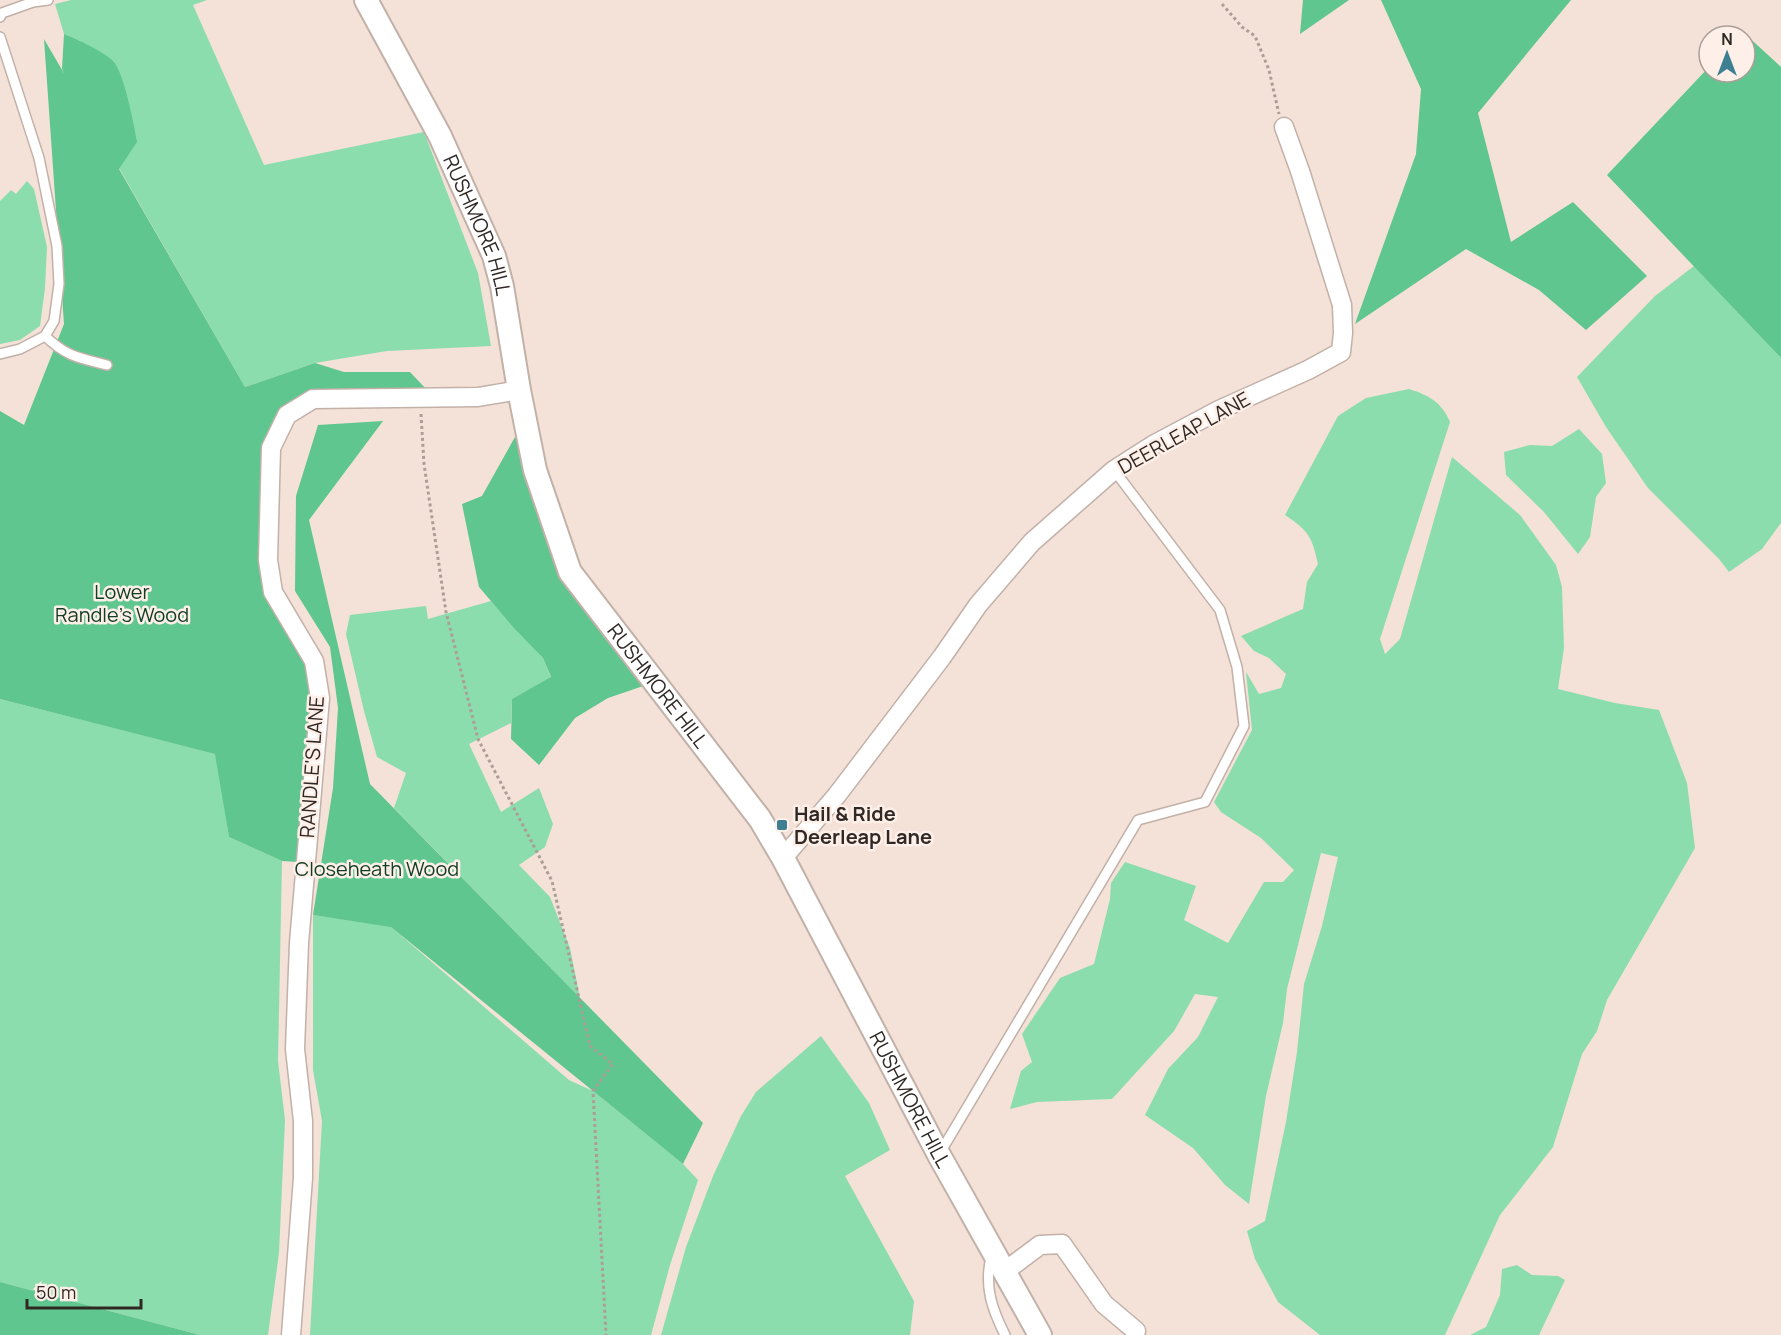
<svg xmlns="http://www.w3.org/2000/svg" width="1781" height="1335" viewBox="0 0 1781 1335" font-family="Manrope,sans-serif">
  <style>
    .green { fill: #8bddad }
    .forest { fill: #5ec68e }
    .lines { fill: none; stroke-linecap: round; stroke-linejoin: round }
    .service-casing { stroke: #c2b1a8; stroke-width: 12 }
    .minor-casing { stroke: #c2b1a8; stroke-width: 21 }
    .tertiary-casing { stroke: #c2b1a8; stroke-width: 26 }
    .path { stroke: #ac9e97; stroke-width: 3; stroke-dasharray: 3 3; stroke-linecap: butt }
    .service { stroke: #fff; stroke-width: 9 }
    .minor { stroke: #fff; stroke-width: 18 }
    .tertiary { stroke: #fff; stroke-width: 22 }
    .poi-dot { fill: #3f7f92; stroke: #feefe8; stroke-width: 2 }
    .labels { text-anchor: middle; stroke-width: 5; stroke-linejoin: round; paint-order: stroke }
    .street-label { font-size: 20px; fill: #2f2825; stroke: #feefe8 }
    .park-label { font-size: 20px; fill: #103d26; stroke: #feefe8 }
    .poi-label { font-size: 20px; font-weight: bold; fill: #2f2825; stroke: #feefe8; text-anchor: start }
  </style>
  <rect width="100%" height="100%" fill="#f4e1d8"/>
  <!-- green -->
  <path class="green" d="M 71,0 L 207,0 L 193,5 L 264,165 L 424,132 L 478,273 L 491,346 L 387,351 L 315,363 L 245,387 L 119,168 L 80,41 L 64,34 L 55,4 Z
    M 27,181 L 34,189 L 47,247 L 45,288 L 40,326 L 20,340 L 0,344 L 0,201 L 11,190 L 16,194 Z
    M 1694,266 L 1781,358 L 1781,523 L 1762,549 L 1729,572 L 1719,559 L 1648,488 L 1606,427 L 1577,377 L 1655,296 Z
    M 1409,389 C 1428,395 1442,402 1450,422 L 1380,639 L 1385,654 L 1400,639 L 1452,457 L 1520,515 L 1556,565 L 1562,587 L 1564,648 L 1558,689 L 1615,703 L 1659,710 L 1687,783 L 1695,848 L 1607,1000 L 1597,1031 L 1582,1054 L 1553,1147 L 1500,1215 L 1445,1335 L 1320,1335 L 1278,1302 L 1255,1259 L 1247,1231 L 1265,1221 L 1286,1122 L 1297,1052 L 1304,984 L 1322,926 L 1338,857 L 1321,853 L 1287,989 L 1283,1023 L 1266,1096 L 1249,1204 L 1225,1185 L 1193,1148 L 1145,1115 L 1168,1069 L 1198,1037 L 1218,997 L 1195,994 L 1174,1031 L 1112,1099 L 1037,1102 L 1010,1109 L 1021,1071 L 1032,1062 L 1022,1034 L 1060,978 L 1094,964 L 1110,899 L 1111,883 L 1125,862 L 1196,886 L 1184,920 L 1228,943 L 1264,882 L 1283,882 L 1294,870 L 1261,838 L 1221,812 L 1214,802 L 1252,730 L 1246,672 L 1259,694 L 1281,688 L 1286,674 L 1269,658 L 1254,651 L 1241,636 L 1303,609 L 1307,582 L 1318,564 C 1312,537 1309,531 1285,515 L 1338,416 L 1366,398 Z
    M 1579,429 L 1602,454 L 1606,483 L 1596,497 L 1590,537 L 1578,554 L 1544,512 L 1506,475 L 1504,452 L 1530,445 L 1552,446 Z
    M 491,601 L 543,658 L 551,678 L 512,699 L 511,723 L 469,744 L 501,812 L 539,788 L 553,824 L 545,847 L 519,865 L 550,897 L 570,948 L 580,998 L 394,808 L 406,773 L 377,757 L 364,711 L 346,634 L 350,615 L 426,606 L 428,619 Z
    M 0,699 L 216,754 L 229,837 L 282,861 L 278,1061 L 285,1120 L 279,1253 L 268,1335 L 200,1335 L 0,1282 Z
    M 313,915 L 390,926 L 569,1080 L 593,1091 L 683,1164 L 698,1180 L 670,1265 L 651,1335 L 310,1335 L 322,1121 L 313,1070 Z
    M 821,1036 L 869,1103 L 890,1150 L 845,1176 L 914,1301 L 910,1335 L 661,1335 L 686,1247 L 713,1176 L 741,1116 L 756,1092 Z
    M 1517,1265 L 1532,1275 L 1558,1276 L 1565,1280 L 1539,1335 L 1470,1335 L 1486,1327 L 1500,1295 L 1502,1269 Z"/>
  <!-- forest -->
  <path class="forest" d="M 1303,0 L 1349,0 L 1300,34 Z
    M 1381,0 L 1571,0 L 1478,113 L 1511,242 L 1573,202 L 1647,276 L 1586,330 L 1539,290 L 1466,249 L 1355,324 L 1416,154 L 1421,89 Z
    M 1743,32 L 1781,67 L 1781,358 L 1607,175 L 1709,67 L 1709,72 L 1745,72 L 1745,36 L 1739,36 Z
    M 64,34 C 77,39 104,52 113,61 C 124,72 134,125 137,142 L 119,169 L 245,387 L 315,363 L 344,372 L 410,372 L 427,390 L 282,409 L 260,559 L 264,594 L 307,665 L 312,706 L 298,862 L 282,861 L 229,837 L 215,754 L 0,699 L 0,411 L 24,425 L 64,324 L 44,39 L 65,75 L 62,69 Z
    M 383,421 L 309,520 L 370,784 L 703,1123 L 683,1164 L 391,927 L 313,915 L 333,788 L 338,708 L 330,647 L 295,591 L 296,496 L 318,425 Z
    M 515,437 L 525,447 L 567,578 L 649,684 L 608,698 L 575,718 L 539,765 L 511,739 L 512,699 L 551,677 L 543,658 L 514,628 L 479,587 L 462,504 L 482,496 Z
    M 0,1282 L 200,1335 L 0,1335 Z"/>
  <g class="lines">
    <defs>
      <path id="service" d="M 0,17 L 2,13 L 33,2 L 48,0
        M 0,37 L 39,158 L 57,246 L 59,284 L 54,321 L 45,336 L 20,349 L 0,354
        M 45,336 C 67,357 79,358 107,365
        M 940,1153 L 1138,820 L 1205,802 L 1244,726 L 1237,667 L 1220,610 L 1114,470
        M 991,1257 C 984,1287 992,1309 1005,1335"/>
      <path id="minor" d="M 783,858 L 837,795 L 942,657 L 978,605 L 1032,542 L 1114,470 L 1153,445 L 1219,410 L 1308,370 L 1341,352 L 1343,333 L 1342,305 L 1300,171 L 1284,127
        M 1004,1272 L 1040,1245 L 1062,1244 L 1104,1304 L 1136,1331
        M 291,1335 L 303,1178 L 303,1121 L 295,1049 L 299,943 L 320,698 L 314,661 L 273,592 L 268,560 L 271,448 L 287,415 L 313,399 L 478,397 L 519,390"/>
      <g id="tertiary">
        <path id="s1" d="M 366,0 L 440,136 L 494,256 L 502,286 L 519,390 L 535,470 L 570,572 L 760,819 L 783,858 L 939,1155 L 1040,1335"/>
      </g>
    </defs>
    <!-- service casing -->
    <use href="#service" class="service-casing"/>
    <!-- minor casing -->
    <use href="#minor" class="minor-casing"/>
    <!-- tertiary casing -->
    <use href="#tertiary" class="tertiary-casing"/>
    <!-- path -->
    <path class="path" d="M 1222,4 L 1242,27 L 1255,36 L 1269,70 L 1279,114
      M 421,414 L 424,464 L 446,612 L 478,739 L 552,881 L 590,1046 L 613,1064 L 593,1091 L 606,1335"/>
    <!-- service -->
    <use href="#service" class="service"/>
    <!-- minor -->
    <use href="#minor" class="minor"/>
    <!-- tertiary -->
    <use href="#tertiary" class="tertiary"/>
  </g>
  <!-- markers -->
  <rect class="poi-dot" x="776" y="819" width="12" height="12" rx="3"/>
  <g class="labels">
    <!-- street labels -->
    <g class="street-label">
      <text dy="7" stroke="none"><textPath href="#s1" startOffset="252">RUSHMORE HILL</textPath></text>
      <text transform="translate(1184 433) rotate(-29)" y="7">DEERLEAP LANE</text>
      <text dy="7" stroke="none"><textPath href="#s1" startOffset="756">RUSHMORE HILL</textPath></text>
      <text transform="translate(312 767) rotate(-86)" y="7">RANDLE'S LANE</text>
      <text dy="7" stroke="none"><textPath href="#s1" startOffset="1242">RUSHMORE HILL</textPath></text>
    </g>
    <!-- park labels -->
    <g class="park-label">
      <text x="122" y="599">Lower<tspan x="122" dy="23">Randle's Wood</tspan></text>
      <text x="377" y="876">Closeheath Wood</text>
    </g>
    <!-- poi labels -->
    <g class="poi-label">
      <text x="794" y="821">Hail &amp; Ride<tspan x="794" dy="23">Deerleap Lane</tspan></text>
    </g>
  </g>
  <!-- north arrow -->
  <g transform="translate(1727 54)"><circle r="28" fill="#feefe8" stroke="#ab9f9a" stroke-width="1.5"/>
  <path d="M0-4.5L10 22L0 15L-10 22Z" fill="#3f7f92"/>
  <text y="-9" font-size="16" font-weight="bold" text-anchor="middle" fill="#2f2825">N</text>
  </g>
  <!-- scale -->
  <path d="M27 1299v9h114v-9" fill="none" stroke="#2f2825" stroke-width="3"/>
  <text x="36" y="1299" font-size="18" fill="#2f2825" stroke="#feefe8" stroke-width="4.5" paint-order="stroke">50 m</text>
</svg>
